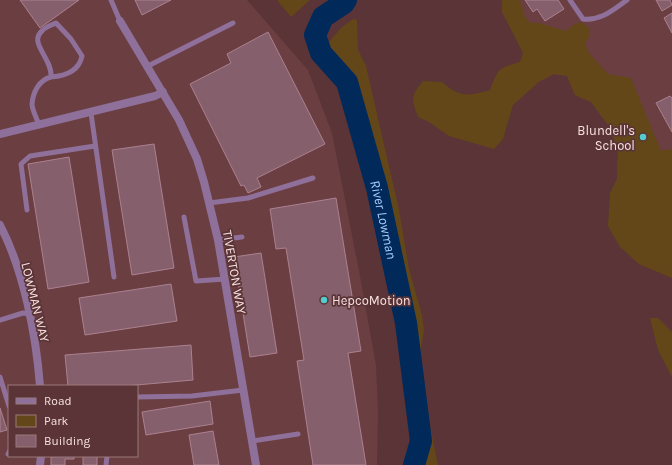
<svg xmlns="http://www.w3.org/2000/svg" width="672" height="465" viewBox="0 0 672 465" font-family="Karla,sans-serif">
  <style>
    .built { fill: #6b3e41; fill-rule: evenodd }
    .green { fill: #634719 }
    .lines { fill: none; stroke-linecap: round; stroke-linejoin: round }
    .river { stroke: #012a5b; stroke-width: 22 }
    .building { fill: #865f6d; stroke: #ab8190 }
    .lane { stroke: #8e709a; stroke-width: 5 }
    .street { stroke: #8e709a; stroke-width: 8 }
    .poi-dot { fill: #52cdce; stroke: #5a3436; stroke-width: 1.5 }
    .labels { text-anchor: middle; stroke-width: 3.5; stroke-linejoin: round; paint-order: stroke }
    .poi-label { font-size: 13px; fill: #f9e1e1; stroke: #5a3436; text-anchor: end }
    .street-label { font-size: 13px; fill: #f9e1e1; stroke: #5a3436 }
    .water-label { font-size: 14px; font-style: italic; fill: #a8cbfb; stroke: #5a3436 }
  </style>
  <rect width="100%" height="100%" fill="#5a3436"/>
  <!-- built -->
  <path class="built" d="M 0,0 L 247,0 L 308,70 L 332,133 L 360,276 L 376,365 L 378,413 L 377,465 L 0,465 ZM 9,386 L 137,386 L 137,456 L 9,456 Z
    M 502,0 L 672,0 L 672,262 L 617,179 L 618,149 L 608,125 L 591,102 L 575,95 L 567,76 L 554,74 L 540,81 L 502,12 Z"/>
  <!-- green -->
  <path class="green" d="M 277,0 L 310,0 L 291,17 Z
    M 502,0 L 520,0 L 525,17 L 531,23 L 539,23 L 566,31 L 573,25 L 581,22 L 589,28 L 590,35 L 585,44 L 589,53 L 608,74 L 631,78 L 661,151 L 669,149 L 672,150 L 672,278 L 639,264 L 620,247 L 608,226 L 610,193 L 617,179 L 618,149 L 608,125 L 591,102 L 575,95 L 567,76 L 554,74 L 540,81 L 513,105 L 503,139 L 494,149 L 449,136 L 429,122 L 418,117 C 411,99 411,96 423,81 L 442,82 C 460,98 468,96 490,90 C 499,68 497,69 520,62 L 523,53 L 502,12 Z
    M 353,19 L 357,20 L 358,50 L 366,66 L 399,210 L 409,269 L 422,315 L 424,331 L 419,359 L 421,382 L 438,465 L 418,465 L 424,440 L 413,352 L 412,329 L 375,162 L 354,90 L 345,70 L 333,59 L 327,44 L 342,27 Z
    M 650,318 L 658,318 L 672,332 L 672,377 L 658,350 Z"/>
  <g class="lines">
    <!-- river -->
    <path class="river" id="s1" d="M 346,0 L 344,3 L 323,17 L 315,35 L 321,53 L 347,82 L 377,188 L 406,323 L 421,441 L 414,465"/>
  </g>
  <!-- building -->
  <path class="building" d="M 20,0 L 79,0 L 40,28 Z
    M 135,0 L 171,0 L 142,15 Z
    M 525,0 L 558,0 L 564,9 L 545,21 L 537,9 L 533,12 Z
    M 656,0 L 670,0 L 672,5 L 662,11 Z
    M 672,13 L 672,33 L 664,18 Z
    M 268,32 L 325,144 L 257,178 L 261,187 L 248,193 L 244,185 L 241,186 L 190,84 L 231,63 L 227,54 Z
    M 670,96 L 672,98 L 672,132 L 656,103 Z
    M 154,144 L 174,268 L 132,275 L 112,150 Z
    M 69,157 L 89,282 L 48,289 L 28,164 Z
    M 336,198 L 361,351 L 348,353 L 366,465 L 313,465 L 297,361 L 304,360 L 286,248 L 276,249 L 270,209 Z
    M 261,253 L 277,353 L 250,357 L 234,257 Z
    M 171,284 L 177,321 L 85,335 L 79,298 Z
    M 191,345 L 193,380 L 125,386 L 68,386 L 65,355 Z
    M 210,401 L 213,424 L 146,435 L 142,412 Z
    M 0,408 L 7,430 L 0,432 Z
    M 213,431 L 219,465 L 194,465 L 189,435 Z
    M 74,456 L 74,459 L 65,459 L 65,465 L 51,465 L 51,457 Z
    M 83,456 L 97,456 L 97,465 L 83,465 Z"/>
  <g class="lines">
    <!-- lane -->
    <path class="lane" d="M 111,0 L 120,21
      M 570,0 L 583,19 C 601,21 613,10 627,0
      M 148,66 L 233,23
      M 91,113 L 114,277
      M 39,125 C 37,119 32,110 32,104 C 33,92 39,80 51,77 C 53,59 28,43 42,31 C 45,27 52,25 56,23 L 71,39 L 82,56 C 79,71 65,76 51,77
      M 209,203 L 248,198 L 313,178
      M 27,210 L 21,164 L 30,156 L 95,146
      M 184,217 L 196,281 L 225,279
      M 218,240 L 242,237
      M 0,320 L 23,313 L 30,314
      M 0,377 L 9,406
      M 137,397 L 192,396 L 243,390
      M 252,441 L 298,434
      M 8,454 L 9,452
      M 106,465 L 107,456"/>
    <!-- street -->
    <path class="street" d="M 120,21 L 179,120 L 197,159 L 204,182 L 218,240 L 256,465
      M 0,134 L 155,96 L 163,92
      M 0,225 C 24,271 36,335 40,386
      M 40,465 L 41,456"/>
  </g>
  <!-- markers -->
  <g class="poi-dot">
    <circle cx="643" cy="137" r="4"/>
    <circle cx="324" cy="300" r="4"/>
  </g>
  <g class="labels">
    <!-- poi labels -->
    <g class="poi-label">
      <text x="635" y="135">Blundell's<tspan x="635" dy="15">School</tspan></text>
      <text x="332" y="305" text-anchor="start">HepcoMotion</text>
    </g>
    <!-- street labels -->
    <g class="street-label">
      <text transform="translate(235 272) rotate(80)" y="5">TIVERTON WAY</text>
      <text transform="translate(36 302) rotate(76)" y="5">LOWMAN WAY</text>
    </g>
    <!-- water labels -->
    <g class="water-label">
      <text dy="5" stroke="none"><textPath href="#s1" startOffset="249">River Lowman</textPath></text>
    </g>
  </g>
  <!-- legend -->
  <rect x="8" y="385" width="130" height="72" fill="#5a3436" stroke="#9a797a"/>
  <rect x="16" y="398" width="20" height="6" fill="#8e709a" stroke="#9a797a"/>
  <text x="44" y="405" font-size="12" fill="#f9e1e1">Road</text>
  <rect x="16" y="415" width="20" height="12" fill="#634719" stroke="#9a797a"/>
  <text x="44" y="425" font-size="12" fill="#f9e1e1">Park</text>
  <rect x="16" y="435" width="20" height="12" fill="#865f6d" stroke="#9a797a"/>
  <text x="44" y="445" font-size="12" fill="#f9e1e1">Building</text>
</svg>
